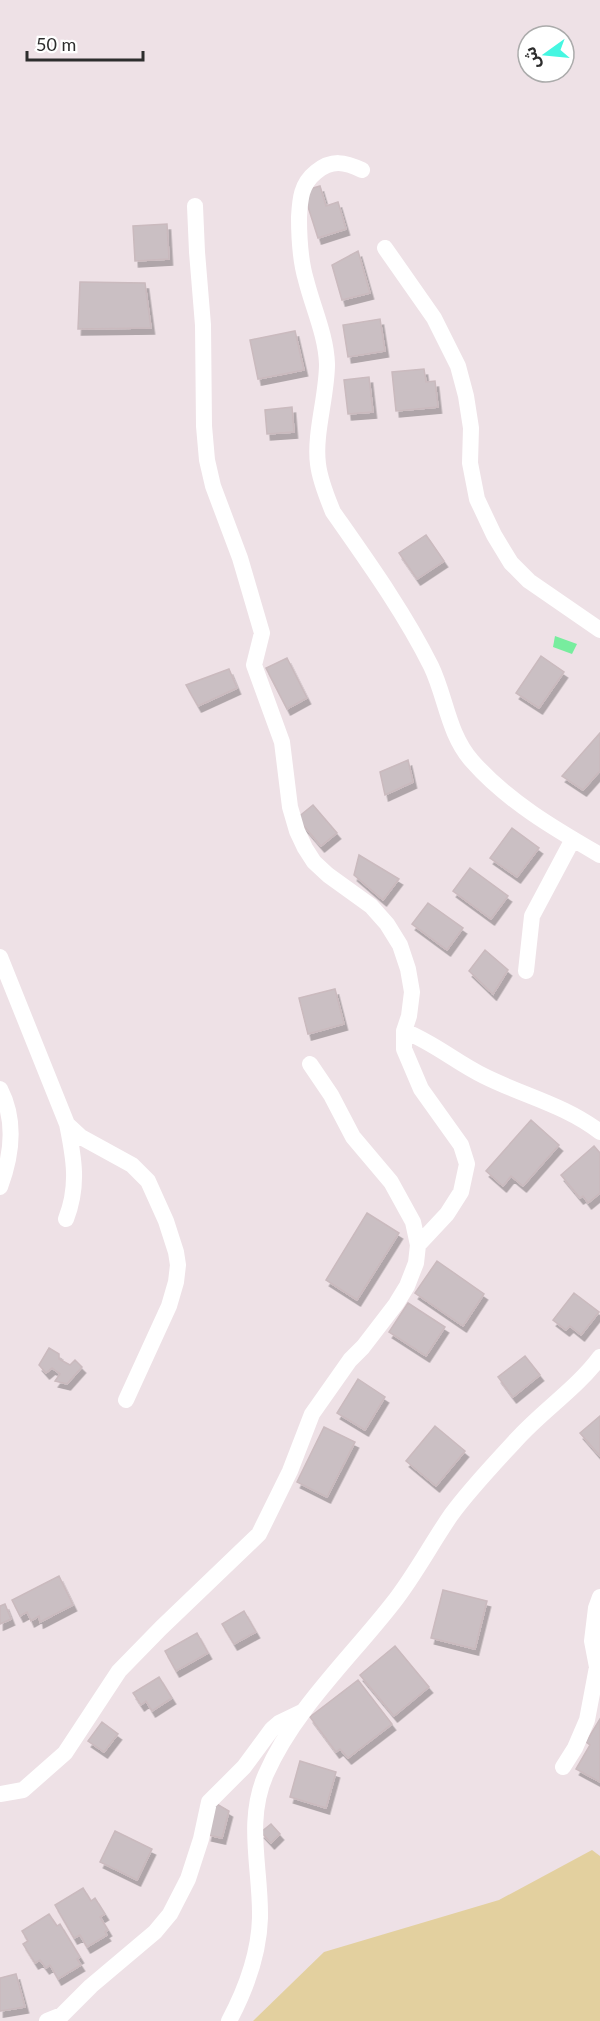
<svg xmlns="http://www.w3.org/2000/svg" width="600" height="2021" viewBox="0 0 600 2021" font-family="Lato,'Noto Sans Arabic',sans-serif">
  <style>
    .green { fill: #e3d09f }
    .water { fill: #77ed9e }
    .building { fill: #cabfc3; stroke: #cababe; stroke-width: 1.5; filter: url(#shadow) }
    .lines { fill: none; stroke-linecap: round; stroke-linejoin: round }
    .minor { stroke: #fff; stroke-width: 16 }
  </style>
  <defs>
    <filter id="shadow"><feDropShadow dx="3.5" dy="6" stdDeviation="0" flood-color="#0004"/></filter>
  </defs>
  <rect width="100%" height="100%" fill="#eee1e6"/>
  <!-- green -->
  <path class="green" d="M 592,1850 L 600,1856 L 600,2021 L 253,2021 L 324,1952 L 499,1900 Z"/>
  <!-- water -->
  <path class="water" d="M 555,636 L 577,644 L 572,654 L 553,647 Z"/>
  <!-- building -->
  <path class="building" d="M 320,186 L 326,206 L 338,202 L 346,229 L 318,238 L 303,191 Z
    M 167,224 L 169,259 L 135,261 L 133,226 Z
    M 358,251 L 370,293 L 342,300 L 332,265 Z
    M 80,282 L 145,283 L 151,328 L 78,329 Z
    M 380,319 L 385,351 L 348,357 L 343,325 Z
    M 295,331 L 304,370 L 258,379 L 250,340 Z
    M 424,369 L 426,382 L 435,381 L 438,407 L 396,411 L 392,372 Z
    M 369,377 L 373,412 L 348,414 L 344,380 Z
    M 292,407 L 294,432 L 267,434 L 265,410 Z
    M 426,535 L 444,561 L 417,579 L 399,553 Z
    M 541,656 L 564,672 L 539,708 L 516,693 Z
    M 287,658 L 307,698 L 287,709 L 266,668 Z
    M 229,669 L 237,688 L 198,706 L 186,685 Z
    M 600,733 L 600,771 L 583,790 L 562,776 Z
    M 408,760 L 413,782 L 385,795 L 380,772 Z
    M 313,805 L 337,833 L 321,846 L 297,818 Z
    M 512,828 L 539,848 L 517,877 L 490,858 Z
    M 359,855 L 399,879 L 383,900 L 354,875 Z
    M 470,868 L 508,896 L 491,919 L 453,891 Z
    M 428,903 L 463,928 L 447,950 L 412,924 Z
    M 485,950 L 508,970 L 493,994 L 469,971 Z
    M 335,989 L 344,1024 L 308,1034 L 299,998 Z
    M 531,1120 L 559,1145 L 523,1186 L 511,1176 L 503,1186 L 486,1171 Z
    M 594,1146 L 600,1153 L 600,1193 L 588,1203 L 583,1196 L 580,1198 L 561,1175 Z
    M 367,1213 L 399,1233 L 357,1300 L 326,1280 Z
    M 437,1261 L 484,1294 L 463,1326 L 415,1293 Z
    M 574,1293 L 599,1312 L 581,1335 L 570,1326 L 566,1330 L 553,1320 Z
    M 408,1303 L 445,1327 L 426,1356 L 389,1332 Z
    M 49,1348 L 59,1354 L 59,1359 L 70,1365 L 75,1360 L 82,1367 L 67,1384 L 55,1381 L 60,1374 L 52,1368 L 46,1373 L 39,1365 Z
    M 525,1356 L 540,1375 L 513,1397 L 498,1377 Z
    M 358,1379 L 385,1397 L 365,1430 L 337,1413 Z
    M 600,1416 L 600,1456 L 580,1433 Z
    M 435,1426 L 465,1451 L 436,1486 L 406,1461 Z
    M 324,1427 L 355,1442 L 327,1497 L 297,1482 Z
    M 59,1576 L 73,1605 L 40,1622 L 39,1616 L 31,1621 L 27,1612 L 20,1616 L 12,1600 Z
    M 443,1590 L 487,1601 L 475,1649 L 431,1638 Z
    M 5,1604 L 11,1619 L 0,1624 L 0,1606 Z
    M 244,1611 L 256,1632 L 234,1644 L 222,1624 Z
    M 197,1633 L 208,1653 L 176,1671 L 165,1651 Z
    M 395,1646 L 429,1687 L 394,1716 L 360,1675 Z
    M 159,1677 L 172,1698 L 152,1711 L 146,1701 L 141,1705 L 133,1693 Z
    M 358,1680 L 392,1724 L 348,1758 L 340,1749 L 336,1752 L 310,1717 Z
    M 600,1719 L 600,1782 L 576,1769 L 590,1745 L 586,1742 Z
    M 102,1722 L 118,1734 L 104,1752 L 88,1741 Z
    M 300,1761 L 336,1772 L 326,1808 L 290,1797 Z
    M 215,1803 L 229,1811 L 222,1838 L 208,1835 Z
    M 271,1824 L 280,1834 L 271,1843 L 261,1832 Z
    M 115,1831 L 152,1849 L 137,1880 L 100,1862 Z
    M 83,1888 L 91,1901 L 95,1898 L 105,1914 L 100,1917 L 108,1930 L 105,1932 L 107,1935 L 87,1947 L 80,1935 L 74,1938 L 55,1905 Z
    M 49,1914 L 57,1926 L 60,1924 L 80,1957 L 77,1959 L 81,1965 L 58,1979 L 50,1965 L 46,1968 L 40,1960 L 35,1963 L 23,1944 L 28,1941 L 22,1931 Z
    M 16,1974 L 25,2007 L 0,2011 L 0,1978 Z"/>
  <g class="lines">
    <!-- minor -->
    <path class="minor" d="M 362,170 C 345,162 332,159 316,172 C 301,184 300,199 299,217 C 299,238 300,260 306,280 C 313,308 326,335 327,364 C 327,396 314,434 318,464 C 320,481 327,497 333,512 C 368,562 404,612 431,666 C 446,697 448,734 472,761 C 507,801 555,829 600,855
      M 195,206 L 197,252 L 203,325 L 204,426 L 207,460 L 213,486 L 240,558 L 262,633 L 254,665 L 282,742 L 290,807 L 297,831 L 305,848 L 314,862 L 328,875 L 371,906 L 387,924 L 400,945 L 408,969 L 412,992 L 409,1016 L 404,1031
      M 385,248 L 434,318 L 458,366 L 466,396 L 471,428 L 470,463 L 477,499 L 494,535 L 511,563 L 529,581 L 600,630
      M 0,957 L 67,1124 L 81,1137 L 132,1165 L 148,1181 L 166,1221 L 176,1252 L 178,1265 L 176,1282 L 169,1306 L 126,1400
      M 526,971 L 532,916 L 573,839
      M 310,1064 L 331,1095 L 353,1137 L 391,1182 L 413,1222 L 418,1245
      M 0,1089 C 16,1120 12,1155 0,1187
      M 66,1219 C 79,1186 74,1158 67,1124
      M 563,1767 L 575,1748 L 587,1720 L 597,1667 L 592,1641 L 596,1608 L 600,1597
      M 0,1794 L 23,1790 L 65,1753 L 119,1671 L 161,1628 L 259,1534 L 290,1471 L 312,1414 L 350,1360 L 363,1347 L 396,1304 L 407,1286 L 416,1263 L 418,1245 L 447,1214 L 461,1192 L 467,1164 L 461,1145 L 421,1089 L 404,1049 L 404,1031 C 433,1042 457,1063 484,1076 C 524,1096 565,1105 600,1132
      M 47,2021 L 62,2015 L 91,1986 L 155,1932 L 170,1914 L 188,1879 L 201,1839 L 209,1802 L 244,1767 L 272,1729 L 279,1723 L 304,1711
      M 229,2021 C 246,1989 259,1954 260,1918 C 261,1869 245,1821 266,1774 C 294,1710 351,1657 393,1603 C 415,1575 431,1544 451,1515 C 470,1489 494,1464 516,1440 C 542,1411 577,1388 600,1357"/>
  </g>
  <!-- north arrow -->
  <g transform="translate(546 54) rotate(255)"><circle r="28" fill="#ffffff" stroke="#ababab" stroke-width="1.5"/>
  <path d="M0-4.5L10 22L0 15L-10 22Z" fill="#45f6e1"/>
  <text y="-9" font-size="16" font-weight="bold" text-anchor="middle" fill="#2d2d2d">ش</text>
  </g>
  <!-- scale -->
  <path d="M27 51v9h116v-9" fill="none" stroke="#2d2d2d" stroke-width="3"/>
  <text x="36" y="51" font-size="18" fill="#2d2d2d" stroke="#ffffff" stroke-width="4.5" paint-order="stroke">50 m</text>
</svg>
